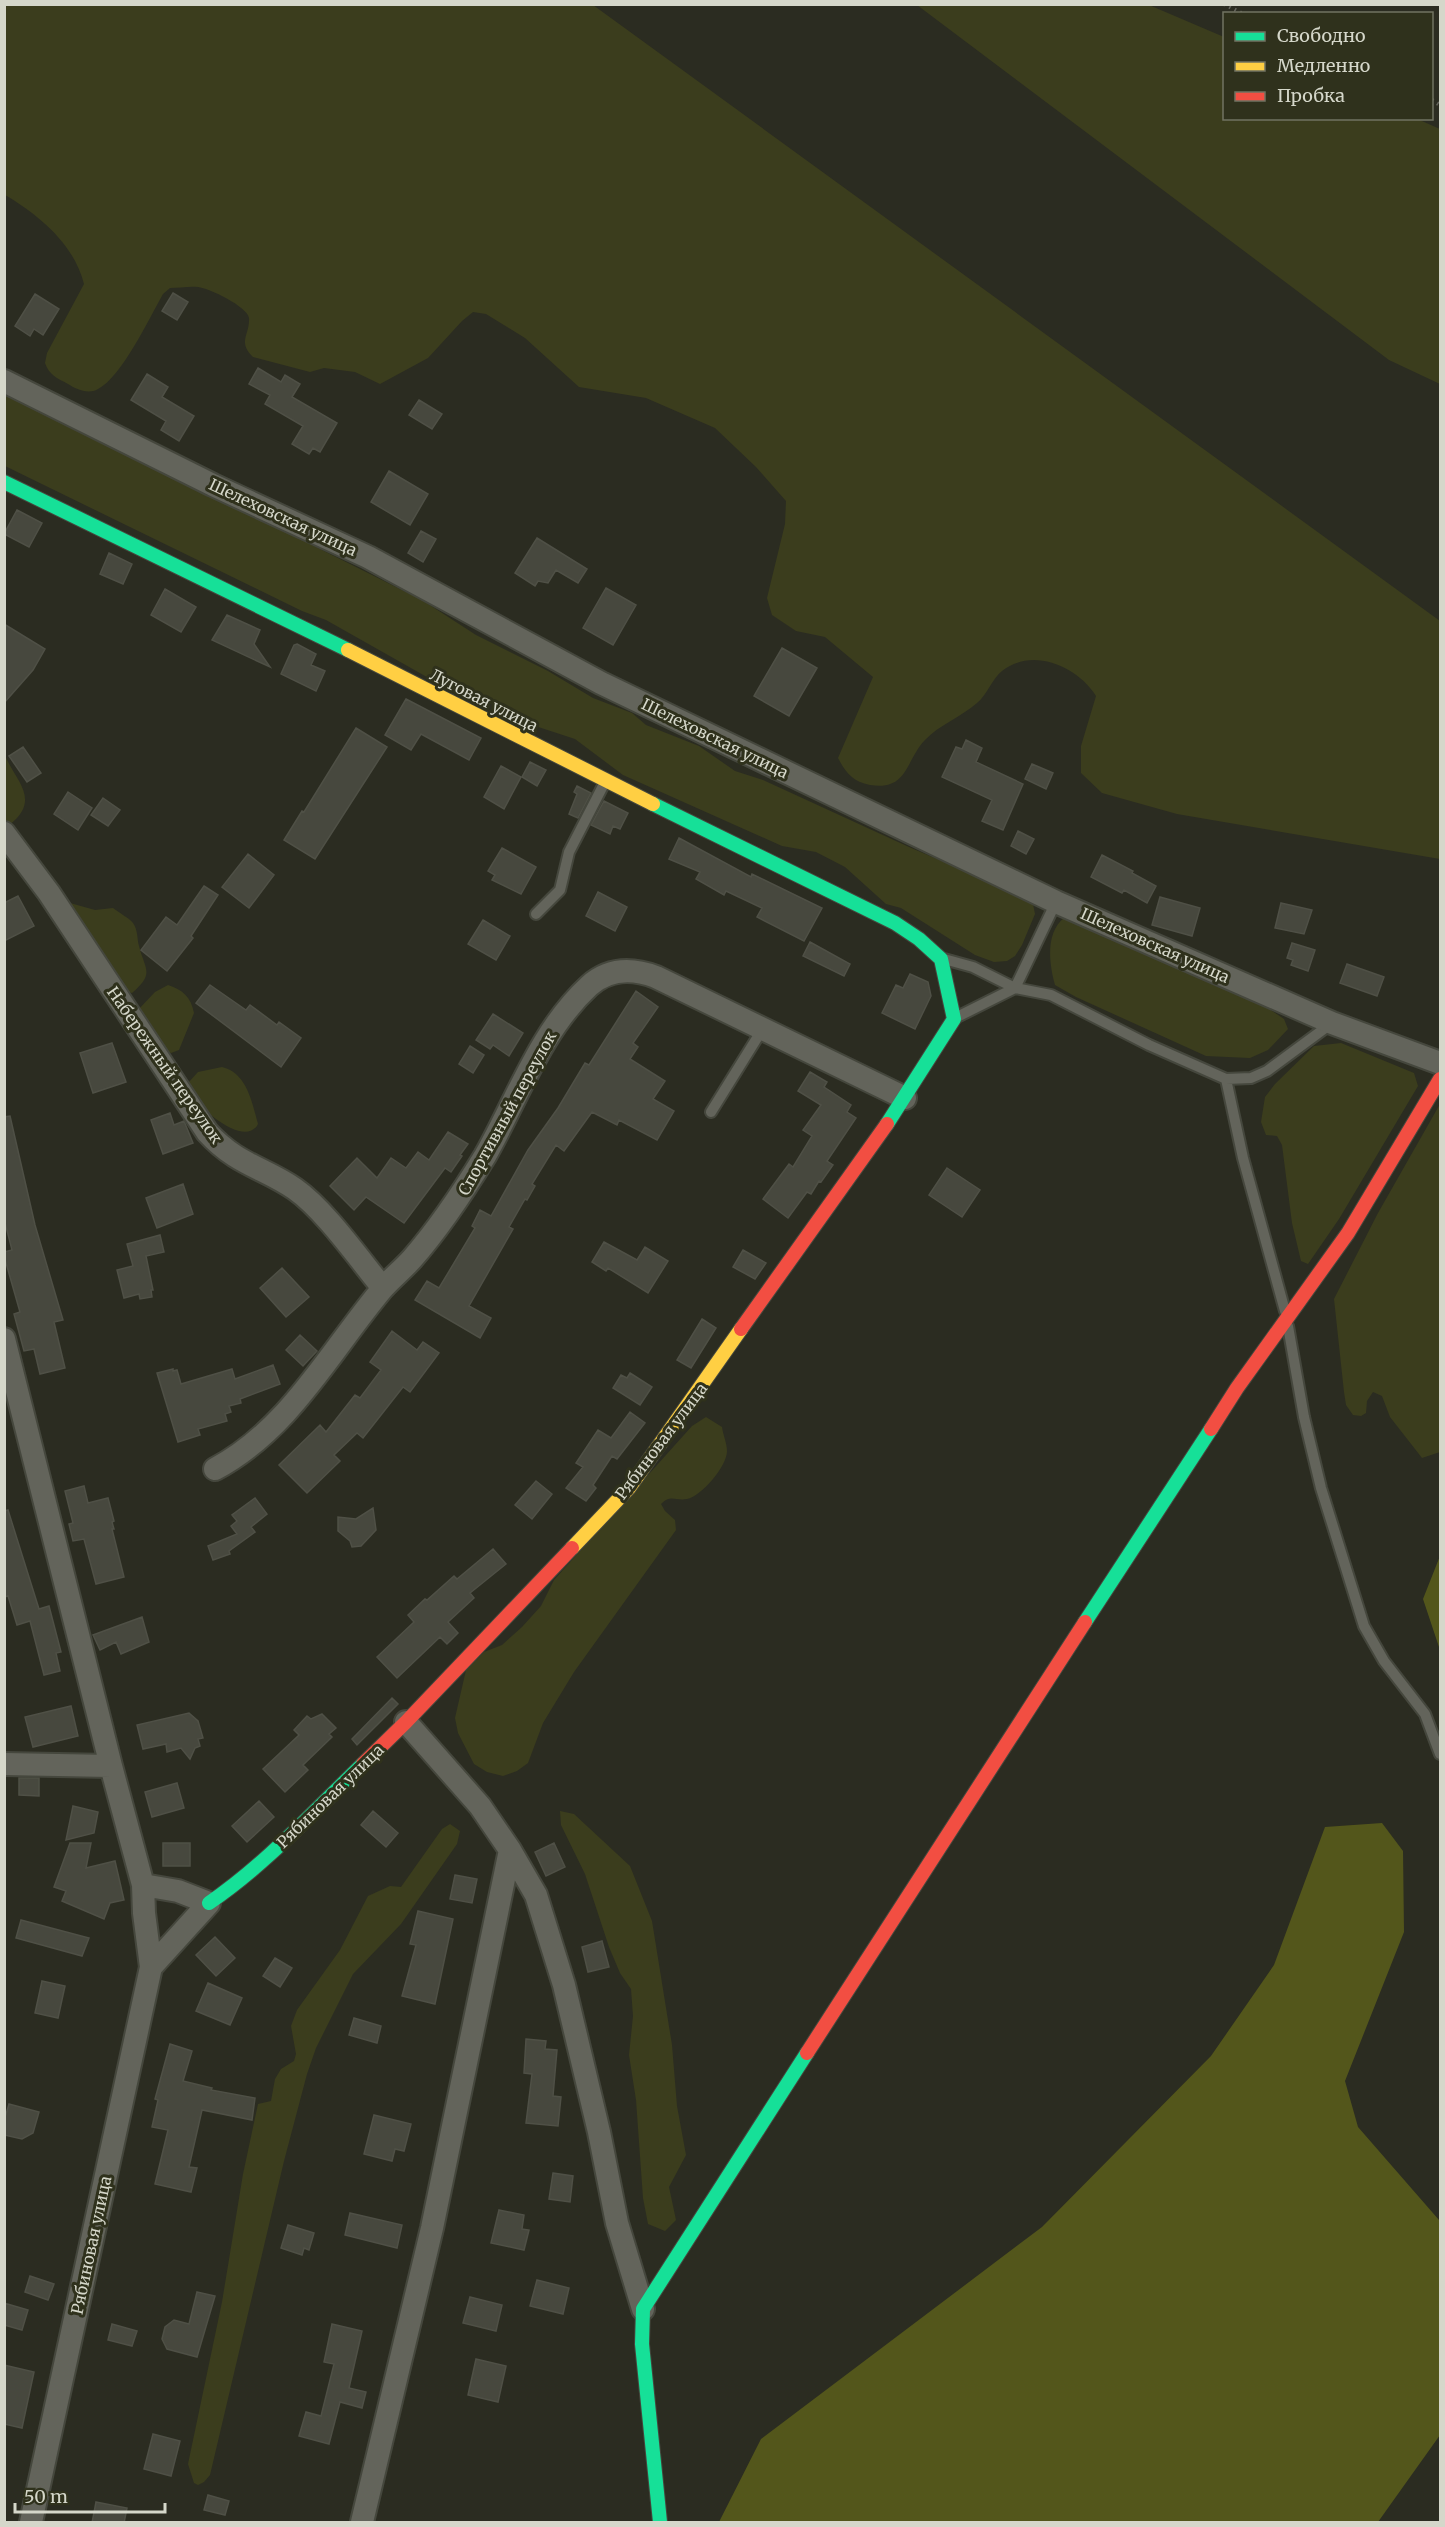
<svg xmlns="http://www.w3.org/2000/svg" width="1445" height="2527" viewBox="0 0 1445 2527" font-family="Merriweather,serif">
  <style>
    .green { fill: #3b3d1d }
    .water { fill: #53561b }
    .building { fill: #47483e; stroke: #4f5046; stroke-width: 1.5 }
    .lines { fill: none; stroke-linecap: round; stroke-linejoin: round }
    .lane-casing { stroke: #45473d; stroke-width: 14 }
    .street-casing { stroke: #45473d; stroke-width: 26 }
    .fast-casing { stroke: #45473d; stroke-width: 16 }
    .slow-casing { stroke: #45473d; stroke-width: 16 }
    .jam-casing { stroke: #45473d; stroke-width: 16 }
    .path { stroke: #65655d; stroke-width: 4; stroke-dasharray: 1.5 4.5; stroke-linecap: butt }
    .lane { stroke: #63645b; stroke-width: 10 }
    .street { stroke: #63645b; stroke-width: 22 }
    .fast { stroke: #16e098; stroke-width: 14 }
    .slow { stroke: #ffcf43; stroke-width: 14 }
    .jam { stroke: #f24e42; stroke-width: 14 }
    .labels { text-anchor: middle; stroke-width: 6; stroke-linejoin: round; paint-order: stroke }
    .street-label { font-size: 16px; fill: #d5d7ca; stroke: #2f311c }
  </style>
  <rect width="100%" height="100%" fill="#2b2c21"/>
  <!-- green -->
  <path class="green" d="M 5,4 L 593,5 L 1440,621 L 1440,859 L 1177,814 L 1102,793 L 1081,773 L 1081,746 L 1096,696 C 1077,666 1032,647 1002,671 C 992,679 987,695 977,703 C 961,717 939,725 925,740 C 905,761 908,791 870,785 C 852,781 846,773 838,758 L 873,677 L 825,637 L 796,631 L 772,615 L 767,598 L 785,524 L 786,501 L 756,467 L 715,428 L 646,398 L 579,387 L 525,338 L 486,314 L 473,312 L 462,321 L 428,358 L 380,384 L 355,372 L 324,368 L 310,372 L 253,357 C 237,341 250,335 249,318 C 248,307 209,288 198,287 C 189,286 179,288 170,288 L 163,294 C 150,317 121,378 98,389 C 88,395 76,389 68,384 C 57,378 49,375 45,363 L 47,353 L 84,284 C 74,244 39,215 5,195 Z
    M 917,5 L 1149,5 L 1224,37 L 1224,118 L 1415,118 L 1440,129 L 1440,384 L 1389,360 Z
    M 4,391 L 422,600 L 476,635 L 548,671 L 593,698 L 632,713 L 646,725 L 699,746 L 735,771 L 763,780 L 909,847 L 1021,895 L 1033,904 L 1035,914 L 1022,945 L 1015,956 L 1007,961 L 994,962 L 975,955 L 901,908 L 886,904 L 845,867 L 816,852 L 782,846 L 623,775 L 575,739 L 520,721 L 493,704 L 464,698 L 326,620 L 302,611 L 5,466 Z
    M 4,753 C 14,780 43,799 9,825 L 5,821 Z
    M 70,903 L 95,910 L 113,908 C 119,913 128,917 133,923 C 138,930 137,939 139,946 C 145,970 155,973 132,993 L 122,990 L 66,904 Z
    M 1065,917 L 1262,1004 L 1284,1019 L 1288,1029 L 1268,1050 L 1250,1058 L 1206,1056 L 1076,997 L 1055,985 C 1049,964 1045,932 1065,917 Z
    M 168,985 C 183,990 191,997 194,1013 L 179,1050 L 171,1053 L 162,1049 L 137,1011 L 155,992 Z
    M 1341,1043 L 1414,1073 L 1418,1086 L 1339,1219 L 1308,1264 L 1301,1261 L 1292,1223 L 1282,1145 L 1277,1136 L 1266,1135 L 1261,1122 L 1265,1097 L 1275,1084 L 1314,1046 Z
    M 222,1067 C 247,1073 252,1102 258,1124 C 246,1148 201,1110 193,1096 C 190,1093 189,1087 188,1083 L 198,1072 Z
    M 1440,1104 L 1440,1452 L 1422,1458 L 1390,1417 L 1382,1396 L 1373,1392 L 1367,1401 L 1366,1413 L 1361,1416 L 1353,1415 L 1346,1405 L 1344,1392 L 1334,1299 L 1378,1213 Z
    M 706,1417 L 722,1427 C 723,1435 727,1443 727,1451 C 727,1466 702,1496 687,1499 C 675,1501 671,1494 661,1504 L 665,1511 L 675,1520 L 676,1530 L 574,1672 L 543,1723 L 528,1763 L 517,1771 L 503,1776 L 487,1772 L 474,1764 L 458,1733 L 455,1718 L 466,1670 L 484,1652 L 502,1645 L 522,1627 L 541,1606 L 554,1580 L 692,1426 Z
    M 560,1811 L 574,1814 L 630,1866 L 652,1921 L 672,2045 L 677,2106 L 686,2155 L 669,2187 L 676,2220 L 665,2231 L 648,2224 L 643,2198 L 636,2100 L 629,2055 L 633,2016 L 631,1989 L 620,1973 L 609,1947 L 585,1874 L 561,1825 Z
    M 450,1824 L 460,1831 L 457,1844 L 401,1924 L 353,1974 L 316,2048 L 307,2074 L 284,2161 L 210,2475 L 204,2482 L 198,2485 L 194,2483 L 188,2464 L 222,2302 L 243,2174 L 258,2104 L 271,2101 L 275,2079 L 281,2069 L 294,2061 L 296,2054 L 291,2026 L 297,2010 L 340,1950 L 368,1896 L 390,1886 L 401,1887 L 442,1829 Z"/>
  <!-- water -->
  <path class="water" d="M 1440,1556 L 1440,1650 L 1423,1599 Z
    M 1382,1823 L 1403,1851 L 1404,1932 L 1345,2081 L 1358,2127 L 1439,2220 L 1440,2228 L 1440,2435 L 1378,2522 L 719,2522 L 761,2439 L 1042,2227 L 1211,2056 L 1274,1965 L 1325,1827 Z"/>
  <!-- building -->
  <path class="building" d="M 173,293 L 188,302 L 177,320 L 162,311 Z
    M 35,294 L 59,309 L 43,335 L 34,329 L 30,336 L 15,326 Z
    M 258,368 L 281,382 L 285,375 L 300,384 L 292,397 L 337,423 L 320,452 L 313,448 L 309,454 L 292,444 L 303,426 L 265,404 L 270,395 L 249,384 Z
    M 147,374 L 168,387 L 162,397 L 194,416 L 179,441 L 161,430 L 166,421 L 131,400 Z
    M 419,400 L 442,414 L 432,429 L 409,415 Z
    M 389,471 L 428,494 L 410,525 L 371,502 Z
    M 17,510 L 42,523 L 29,547 L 4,534 Z
    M 421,531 L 436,539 L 423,562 L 408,553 Z
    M 537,538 L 587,569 L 578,583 L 556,570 L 548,583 L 538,581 L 535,586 L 515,573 Z
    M 109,553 L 132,564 L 123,584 L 100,574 Z
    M 606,588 L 636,605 L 613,645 L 583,628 Z
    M 165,589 L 196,607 L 181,632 L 151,615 Z
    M 227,615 L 260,630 L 254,644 L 270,667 L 212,640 Z
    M 4,624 L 45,649 L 33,670 L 4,703 Z
    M 297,644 L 316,654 L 311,665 L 325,671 L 316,691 L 281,674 L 294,645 Z
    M 782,648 L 817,668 L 789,716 L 754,696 Z
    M 406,699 L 481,738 L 469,760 L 421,734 L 411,750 L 385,735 Z
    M 356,728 L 387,747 L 315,859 L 284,840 L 302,811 L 304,812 Z
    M 966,740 L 982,748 L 976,762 L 1023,784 L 1003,830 L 982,821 L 992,800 L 942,777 L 956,747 L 962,749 Z
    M 23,747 L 41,773 L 27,782 L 9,756 Z
    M 530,762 L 546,770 L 537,786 L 522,777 Z
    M 1032,764 L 1053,773 L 1046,789 L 1025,779 Z
    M 501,766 L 521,777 L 504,809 L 484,797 Z
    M 577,786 L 591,793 L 578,818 L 569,814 L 577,794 L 574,792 Z
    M 68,792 L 92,808 L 78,830 L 54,814 Z
    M 103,798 L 120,810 L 108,826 L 91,815 Z
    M 604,801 L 628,813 L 620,829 L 613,826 L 610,834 L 591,825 Z
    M 1018,831 L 1034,839 L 1026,854 L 1011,846 Z
    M 679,838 L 751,877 L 752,874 L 822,908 L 804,941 L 757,917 L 762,908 L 726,891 L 724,895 L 696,879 L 700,872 L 669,859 Z
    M 502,848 L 536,867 L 521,894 L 492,880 L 495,875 L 488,871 Z
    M 248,854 L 274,875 L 249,908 L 222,887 Z
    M 1102,855 L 1133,871 L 1132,873 L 1156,886 L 1147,903 L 1124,890 L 1122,893 L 1091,877 Z
    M 204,886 L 218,895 L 191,936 L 193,938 L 167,971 L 141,950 L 166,917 L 177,925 Z
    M 598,892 L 627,907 L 615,931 L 586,916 Z
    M 18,896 L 34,926 L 4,941 L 4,903 Z
    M 1160,897 L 1200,908 L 1192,936 L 1152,925 Z
    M 1281,903 L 1312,910 L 1304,934 L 1275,928 Z
    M 483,920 L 510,936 L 496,960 L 468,944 Z
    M 810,942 L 850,964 L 844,976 L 803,956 Z
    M 1292,943 L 1315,950 L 1308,971 L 1291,965 L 1293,960 L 1287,958 Z
    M 1347,964 L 1384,977 L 1377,996 L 1340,983 Z
    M 910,974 L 928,982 L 931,996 L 915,1029 L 882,1013 L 896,985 L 903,988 Z
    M 210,985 L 246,1010 L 250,1005 L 277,1025 L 279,1022 L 301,1038 L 281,1067 L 196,1003 Z
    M 636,991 L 658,1007 L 633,1043 L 638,1047 L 630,1059 L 665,1081 L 653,1099 L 674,1111 L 657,1140 L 619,1120 L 617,1125 L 592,1112 L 564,1151 L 556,1145 L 532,1184 L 535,1186 L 527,1200 L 525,1199 L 509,1227 L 513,1229 L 469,1306 L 491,1318 L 480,1338 L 415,1300 L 427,1281 L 439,1288 L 475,1228 L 472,1226 L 480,1210 L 491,1216 L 528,1150 L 558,1108 L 585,1063 L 589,1065 Z
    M 493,1014 L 523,1033 L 509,1056 L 493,1045 L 490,1049 L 476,1040 Z
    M 112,1043 L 126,1082 L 93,1093 L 80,1053 Z
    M 470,1046 L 484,1055 L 473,1073 L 459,1064 Z
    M 810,1072 L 827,1082 L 824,1087 L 851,1105 L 847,1112 L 856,1118 L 827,1161 L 833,1165 L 821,1182 L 819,1181 L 811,1194 L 807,1192 L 788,1218 L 763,1199 L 789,1164 L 793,1167 L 812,1136 L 803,1130 L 821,1105 L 798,1091 Z
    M 170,1113 L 174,1125 L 184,1121 L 193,1143 L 163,1154 L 151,1120 Z
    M 10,1116 L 35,1225 L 63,1320 L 54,1322 L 65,1368 L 40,1374 L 34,1349 L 24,1351 L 14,1314 L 20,1312 L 4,1256 L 4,1252 L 12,1250 L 4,1219 L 4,1117 Z
    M 448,1132 L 468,1144 L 460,1155 L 462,1156 L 451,1172 L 445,1168 L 404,1223 L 366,1197 L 354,1210 L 330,1186 L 357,1158 L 377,1178 L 391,1158 L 406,1168 L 418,1152 L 429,1160 Z
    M 947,1168 L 980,1190 L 962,1217 L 929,1195 Z
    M 183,1184 L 193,1214 L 157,1228 L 146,1198 Z
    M 160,1235 L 164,1252 L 146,1256 L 153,1290 L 151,1290 L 152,1297 L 140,1299 L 139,1294 L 124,1298 L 117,1270 L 133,1266 L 127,1244 Z
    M 604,1242 L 637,1260 L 645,1247 L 668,1261 L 648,1293 L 608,1268 L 606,1271 L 592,1262 Z
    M 743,1250 L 766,1263 L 755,1279 L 733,1267 Z
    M 282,1268 L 309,1297 L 286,1317 L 260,1288 Z
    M 702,1319 L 716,1328 L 691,1368 L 677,1360 Z
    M 392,1331 L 417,1350 L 423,1342 L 439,1353 L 410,1392 L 403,1387 L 363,1438 L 357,1433 L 334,1455 L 340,1461 L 307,1493 L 279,1465 L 320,1425 L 326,1432 L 355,1395 L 360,1398 L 381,1370 L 370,1362 Z
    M 300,1335 L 317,1351 L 303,1366 L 286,1350 Z
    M 273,1365 L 280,1384 L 240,1399 L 241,1403 L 229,1406 L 231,1412 L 225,1414 L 227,1421 L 198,1429 L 200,1435 L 178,1442 L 157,1373 L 173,1369 L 173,1371 L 177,1370 L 181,1384 L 232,1369 L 235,1379 Z
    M 630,1373 L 652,1387 L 640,1405 L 613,1388 L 621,1375 L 627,1378 Z
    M 630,1412 L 645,1423 L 617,1459 L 612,1456 L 593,1485 L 596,1488 L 586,1501 L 566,1488 L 583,1467 L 576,1463 L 598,1430 L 611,1438 Z
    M 536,1481 L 552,1494 L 532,1519 L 515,1505 Z
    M 84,1486 L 88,1503 L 108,1498 L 114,1521 L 112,1522 L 114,1529 L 112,1529 L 124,1577 L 96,1584 L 84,1539 L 73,1541 L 69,1524 L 73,1523 L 65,1491 Z
    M 255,1498 L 267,1514 L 251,1527 L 255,1532 L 229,1551 L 230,1554 L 213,1560 L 208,1546 L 237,1534 L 231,1526 L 237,1521 L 232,1515 Z
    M 373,1508 L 376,1530 L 361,1546 L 352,1547 L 350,1541 L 338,1531 L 338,1517 L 356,1519 Z
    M 8,1510 L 39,1609 L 49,1606 L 61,1652 L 56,1653 L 60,1671 L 44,1675 L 30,1621 L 17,1625 L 8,1596 L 4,1597 L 4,1511 Z
    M 493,1549 L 506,1564 L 470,1593 L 474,1598 L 448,1622 L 458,1633 L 447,1644 L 440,1637 L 397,1678 L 377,1657 L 414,1622 L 408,1615 L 425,1599 L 427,1600 L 454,1576 L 457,1579 Z
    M 142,1617 L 149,1642 L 121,1654 L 116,1642 L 100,1650 L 93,1635 Z
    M 392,1698 L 398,1704 L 357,1745 L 352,1739 Z
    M 71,1706 L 78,1736 L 33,1747 L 25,1717 Z
    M 189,1713 L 198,1721 L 203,1738 L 198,1739 L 200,1746 L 195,1748 L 190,1759 L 181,1748 L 167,1752 L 166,1744 L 143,1749 L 137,1725 Z
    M 322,1714 L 336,1728 L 329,1734 L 332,1737 L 303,1765 L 308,1770 L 285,1792 L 263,1769 L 299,1735 L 294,1730 L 307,1716 L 311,1719 Z
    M 19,1778 L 39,1778 L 39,1796 L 19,1795 Z
    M 177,1783 L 184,1808 L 152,1817 L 145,1792 Z
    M 259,1801 L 274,1817 L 247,1842 L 232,1826 Z
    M 73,1806 L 98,1812 L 94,1833 L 66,1840 Z
    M 373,1811 L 398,1833 L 386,1847 L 361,1825 Z
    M 70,1843 L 91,1843 L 86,1868 L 115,1861 L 124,1900 L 110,1903 L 104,1919 L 62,1901 L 66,1891 L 54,1887 Z
    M 163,1843 L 190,1843 L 190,1866 L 163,1866 Z
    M 554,1843 L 565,1867 L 546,1876 L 535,1852 Z
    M 455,1875 L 477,1879 L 472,1903 L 450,1899 Z
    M 418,1911 L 453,1919 L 435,2004 L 402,1996 L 416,1945 L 410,1944 Z
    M 21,1920 L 89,1938 L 82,1956 L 16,1938 Z
    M 215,1937 L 235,1958 L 216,1976 L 196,1955 Z
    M 602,1941 L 609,1967 L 588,1972 L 582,1947 Z
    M 275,1958 L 292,1968 L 280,1987 L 263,1976 Z
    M 42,1981 L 65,1986 L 58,2018 L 35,2013 Z
    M 208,1983 L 242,1998 L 230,2025 L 196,2011 Z
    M 354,2018 L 381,2026 L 377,2043 L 349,2035 Z
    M 526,2039 L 546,2041 L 545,2049 L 557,2050 L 553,2096 L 561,2097 L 558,2126 L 526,2123 L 532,2074 L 524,2073 Z
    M 170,2044 L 192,2051 L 183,2081 L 212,2088 L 211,2090 L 255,2098 L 252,2120 L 202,2110 L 189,2167 L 197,2168 L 191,2192 L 155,2184 L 168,2130 L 152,2127 L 158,2100 L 155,2099 Z
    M 9,2104 L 39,2112 L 33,2133 L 22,2139 L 4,2135 L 4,2121 Z
    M 374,2115 L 411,2124 L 404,2151 L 395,2149 L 392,2161 L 364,2154 Z
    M 553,2173 L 573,2176 L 570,2202 L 549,2199 Z
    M 499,2210 L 524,2215 L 522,2229 L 529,2230 L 524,2250 L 491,2243 Z
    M 350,2213 L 402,2225 L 397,2248 L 345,2235 Z
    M 288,2225 L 314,2233 L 309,2250 L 304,2248 L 302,2255 L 281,2248 Z
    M 30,2276 L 54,2284 L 48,2300 L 25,2292 Z
    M 537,2280 L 569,2288 L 563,2314 L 530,2306 Z
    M 197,2292 L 215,2296 L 197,2357 L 167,2349 L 162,2339 L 165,2327 L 174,2320 L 189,2324 Z
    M 470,2297 L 502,2305 L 496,2331 L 463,2323 Z
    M 4,2303 L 28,2310 L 22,2330 L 4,2325 Z
    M 112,2324 L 137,2331 L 132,2346 L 108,2340 Z
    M 332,2324 L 362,2331 L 349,2388 L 366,2392 L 362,2408 L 340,2402 L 329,2444 L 299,2436 L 306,2412 L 321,2416 L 334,2364 L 324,2362 Z
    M 476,2359 L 506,2366 L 498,2402 L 468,2395 Z
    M 4,2365 L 34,2372 L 22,2428 L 4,2424 Z
    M 153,2434 L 180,2441 L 171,2476 L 144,2469 Z
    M 208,2495 L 229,2501 L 225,2515 L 204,2510 Z
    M 96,2502 L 127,2508 L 124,2523 L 92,2523 Z"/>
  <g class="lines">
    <defs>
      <path id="lane" d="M 536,914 L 560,890 L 569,852 L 605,782
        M 944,959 L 973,967 L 1015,988 L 1051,995 L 1149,1045 L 1226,1079 L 1251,1078 L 1267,1071 L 1332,1023
        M 957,1017 L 1015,988 L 1056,902
        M 1226,1079 L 1243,1158 L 1285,1311
        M 711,1112 L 762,1030
        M 1288,1326 L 1304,1417 L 1321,1488 L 1364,1626 L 1384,1661 L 1425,1714 L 1440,1754"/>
      <path id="street" d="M 4,381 L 213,485 L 368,557 L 601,683 L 1056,902 L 1332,1023 L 1440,1063
        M 4,833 L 49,893 L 207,1132 C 237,1165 263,1167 295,1189 C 325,1210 359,1259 383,1288
        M 4,1339 L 111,1766 L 143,1885 L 144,1913 L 151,1967 L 209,1903 L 178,1891 L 143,1885
        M 215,1469 C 290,1429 330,1351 383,1288 C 392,1278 403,1269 412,1259 C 440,1227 463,1192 485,1156 C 517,1100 540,1031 589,986 C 609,968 632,968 656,977 L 905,1098
        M 406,1722 L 480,1806 L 510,1850 L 536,1895 L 564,1985 L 599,2132 L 617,2223 L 643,2309
        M 4,1764 L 111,1766
        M 31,2522 L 151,1967
        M 362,2522 L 432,2228 L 510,1850"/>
      <path id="fast" d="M 4,482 L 348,650
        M 653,804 L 895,923 L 919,939 L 941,959 L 954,1019 L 887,1124
        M 1085,1622 L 1211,1429
        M 209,1903 C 266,1864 313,1812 363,1764
        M 660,2522 L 642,2344 L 643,2309 L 807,2053"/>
      <path id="slow" d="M 348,650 L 653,804
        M 572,1548 L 629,1488 L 741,1329"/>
      <path id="jam" d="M 741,1329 L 887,1124
        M 1211,1429 L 1237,1388 L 1348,1233 L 1440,1079
        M 363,1764 L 406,1722 L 572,1548
        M 807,2053 L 1085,1622"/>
    </defs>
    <!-- lane casing -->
    <use href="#lane" class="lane-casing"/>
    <!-- street casing -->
    <use href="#street" class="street-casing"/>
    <!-- fast casing -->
    <use href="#fast" class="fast-casing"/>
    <!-- slow casing -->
    <use href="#slow" class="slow-casing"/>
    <!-- jam casing -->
    <use href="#jam" class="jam-casing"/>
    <!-- path -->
    <path class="path" d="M 1224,4 L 1243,14
      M 1432,100 L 1440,105"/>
    <!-- lane -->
    <use href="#lane" class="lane"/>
    <!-- street -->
    <use href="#street" class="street"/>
    <!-- fast -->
    <use href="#fast" class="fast"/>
    <!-- slow -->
    <use href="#slow" class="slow"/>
    <!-- jam -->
    <use href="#jam" class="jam"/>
  </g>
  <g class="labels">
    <!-- street labels -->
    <g class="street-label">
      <text transform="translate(283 517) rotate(25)" y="6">Шелеховская улица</text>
      <text transform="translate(484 700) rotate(27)" y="6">Луговая улица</text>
      <text transform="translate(715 738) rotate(26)" y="6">Шелеховская улица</text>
      <text transform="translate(1155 945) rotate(24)" y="6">Шелеховская улица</text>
      <text transform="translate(165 1065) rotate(55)" y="6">Набережный переулок</text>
      <text transform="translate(507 1113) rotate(-61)" y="6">Спортивный переулок</text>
      <text transform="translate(661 1441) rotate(-53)" y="6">Рябиновая улица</text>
      <text transform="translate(330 1796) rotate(-44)" y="6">Рябиновая улица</text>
      <text transform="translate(91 2245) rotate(-78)" y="6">Рябиновая улица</text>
    </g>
  </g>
  <!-- border -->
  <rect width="1445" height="2527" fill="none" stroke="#d5d7ca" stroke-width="12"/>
  <!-- legend -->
  <rect x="1223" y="12" width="210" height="108" fill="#2f311c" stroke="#717362" stroke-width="1.5"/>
  <rect x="1235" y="32" width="30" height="9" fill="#16e098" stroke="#717362" stroke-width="1.5"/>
  <text x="1277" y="42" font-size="18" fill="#d5d7ca">Свободно</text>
  <rect x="1235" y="62" width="30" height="9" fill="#ffcf43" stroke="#717362" stroke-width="1.5"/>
  <text x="1277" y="72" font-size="18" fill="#d5d7ca">Медленно</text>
  <rect x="1235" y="92" width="30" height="9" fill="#f24e42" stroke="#717362" stroke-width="1.5"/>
  <text x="1277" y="102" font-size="18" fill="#d5d7ca">Пробка</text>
  <!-- scale -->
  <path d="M15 2503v9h150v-9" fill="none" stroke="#d5d7ca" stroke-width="3"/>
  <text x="24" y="2503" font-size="18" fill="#d5d7ca" stroke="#2f311c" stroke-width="4.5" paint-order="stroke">50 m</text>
</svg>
